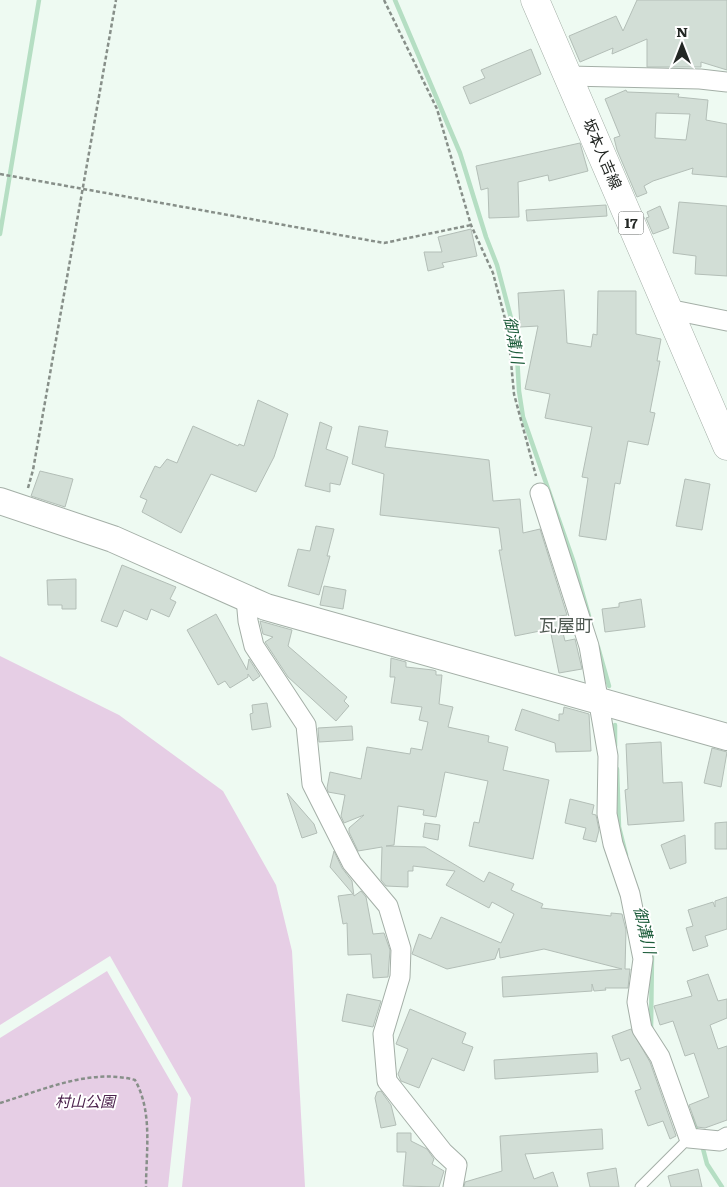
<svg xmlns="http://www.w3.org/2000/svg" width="727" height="1187" viewBox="0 0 727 1187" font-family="Literata,'Noto Sans JP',serif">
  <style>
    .green { fill: #e6cee5 }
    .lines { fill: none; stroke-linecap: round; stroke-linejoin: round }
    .stream { stroke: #b5dec3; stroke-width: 4.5 }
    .building { fill: #d2ded6; stroke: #b3beb7; fill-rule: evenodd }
    .lane-casing { stroke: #a4afa7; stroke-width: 11 }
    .street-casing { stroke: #a4afa7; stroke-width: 21 }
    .secondary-casing { stroke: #a4afa7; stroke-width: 28 }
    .primary-casing { stroke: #a4afa7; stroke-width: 29 }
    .path { stroke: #878f89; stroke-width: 2.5; stroke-dasharray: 4 2.5; stroke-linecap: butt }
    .lane { stroke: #fff; stroke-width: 9 }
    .street { stroke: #fff; stroke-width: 19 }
    .secondary { stroke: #fff; stroke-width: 26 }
    .primary { stroke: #fff; stroke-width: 28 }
    .labels { text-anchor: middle; stroke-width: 4; stroke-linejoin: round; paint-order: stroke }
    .shield { fill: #fff; stroke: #656866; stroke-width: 1 }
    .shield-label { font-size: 14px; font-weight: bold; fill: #232724 }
    .street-label { font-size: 15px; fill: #232724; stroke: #fff }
    .park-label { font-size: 15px; font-style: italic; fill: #4c234d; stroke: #fff }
    .water-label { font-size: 16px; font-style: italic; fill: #1c5c3a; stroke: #fff }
    .quarter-label { font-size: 18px; fill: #4f5952; stroke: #fff }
  </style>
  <rect width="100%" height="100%" fill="#eefaf2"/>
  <!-- green -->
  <path class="green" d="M 0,656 L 119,715 L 223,791 L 276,885 L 292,951 L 305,1187 L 182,1187 L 191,1098 L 110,956 L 0,1025 Z
    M 107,971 L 178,1094 L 168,1187 L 0,1187 L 0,1038 Z"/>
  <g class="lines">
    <!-- stream -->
    <path class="stream" d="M 395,0 L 460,153 L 486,237 L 497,265 L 516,337 L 519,391 L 523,417 L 574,563 L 589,616
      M 0,234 L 39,0
      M 598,647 L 609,686
      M 615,746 L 615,725
      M 617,769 L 619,827 L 626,855
      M 649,943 L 652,954 L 651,1029
      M 692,1118 L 696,1128
      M 702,1145 L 707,1164 L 722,1187"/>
  </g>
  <!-- building -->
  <path class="building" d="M 637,0 L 727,0 L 727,70 L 701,62 L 701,67 L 647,67 L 647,39 L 612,54 L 613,48 L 580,62 L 569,36 L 616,16 L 623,31 Z
    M 531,49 L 541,74 L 470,104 L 463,87 L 485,78 L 481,70 Z
    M 626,90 L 627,92 L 679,94 L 678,97 L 708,100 L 706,120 L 727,124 L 727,177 L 692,174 L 693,168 L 653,181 L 644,186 L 647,193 L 637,197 L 617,150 L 614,138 L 620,136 L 605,99 ZM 656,113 L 690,114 L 686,140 L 655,138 Z
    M 580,143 L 588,171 L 549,181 L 548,175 L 518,182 L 519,217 L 489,218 L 488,188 L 481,190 L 476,166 Z
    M 679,202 L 727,206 L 727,276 L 695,274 L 696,256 L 673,253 Z
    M 606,205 L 607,216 L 527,221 L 526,210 Z
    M 660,206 L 669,228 L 653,234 L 646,218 L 649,217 L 647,212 Z
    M 471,229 L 477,256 L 442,263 L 444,267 L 428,271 L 424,252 L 442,252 L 438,237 Z
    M 564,290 L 567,343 L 591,347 L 593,334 L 597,335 L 598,291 L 636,291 L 636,334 L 661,339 L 657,361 L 660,361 L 650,412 L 655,413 L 648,445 L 628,441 L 620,484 L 615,483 L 606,540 L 579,536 L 588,478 L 582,477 L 592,427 L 545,418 L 550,394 L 525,389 L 538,326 L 520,327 L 518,293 Z
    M 258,400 L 288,414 L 274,457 L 256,492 L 211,474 L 181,533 L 142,512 L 147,500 L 140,497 L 155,466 L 160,468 L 167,459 L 177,463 L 193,426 L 238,446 L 239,444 L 244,446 Z
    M 320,422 L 332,427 L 326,449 L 348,457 L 340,485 L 330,483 L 330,492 L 305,486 Z
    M 359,426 L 388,431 L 385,447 L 489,460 L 493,501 L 520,499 L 523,533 L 540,529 L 567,615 L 559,616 L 565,641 L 575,639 L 582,669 L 559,673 L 550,629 L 515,636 L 499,550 L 502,550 L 499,528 L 380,515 L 384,474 L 352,464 Z
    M 40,471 L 73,479 L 65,507 L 31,496 Z
    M 685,479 L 710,484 L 702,530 L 676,526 Z
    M 316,526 L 334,529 L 327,556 L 330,556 L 319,595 L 288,586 L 298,549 L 310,551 Z
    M 122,565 L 176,587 L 170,599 L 176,602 L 169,617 L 151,609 L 147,620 L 124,610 L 117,627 L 101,621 Z
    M 76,579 L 76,609 L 62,609 L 62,605 L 48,605 L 47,580 Z
    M 324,586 L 346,590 L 343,609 L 320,605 Z
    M 641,599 L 645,627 L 605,632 L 602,609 L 619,607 L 619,603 Z
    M 216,614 L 247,670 L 249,659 L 260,676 L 253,681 L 248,674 L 248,677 L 230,688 L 225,681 L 218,685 L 187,630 Z
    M 260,621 L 292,630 L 288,646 L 347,697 L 344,701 L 349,706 L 336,721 L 288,677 L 265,642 L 273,637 L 263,634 Z
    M 391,658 L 406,662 L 406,667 L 433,670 L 436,671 L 436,675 L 442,675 L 439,704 L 453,707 L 448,727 L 489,736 L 488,742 L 508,747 L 503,770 L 549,780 L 533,859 L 469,846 L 474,822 L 479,823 L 488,781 L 445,772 L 436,817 L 423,815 L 424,810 L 398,806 L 394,845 L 386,846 L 425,847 L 484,882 L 489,872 L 514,884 L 511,890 L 543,904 L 541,908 L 611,916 L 611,913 L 622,914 L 626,930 L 625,969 L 630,969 L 628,988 L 605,988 L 606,990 L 594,991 L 592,984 L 592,991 L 503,997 L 502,977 L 622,969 L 544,949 L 500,958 L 499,948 L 495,959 L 447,969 L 412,954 L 419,934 L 431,939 L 441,917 L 501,943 L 514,914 L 492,902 L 489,908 L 446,885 L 455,871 L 413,866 L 413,871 L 408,871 L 408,887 L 386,886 L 381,880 L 382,847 L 358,851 L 349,832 L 349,828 L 364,815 L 344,823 L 341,816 L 345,795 L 328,792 L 327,788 L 330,772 L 361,779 L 367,747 L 410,754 L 411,748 L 422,750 L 428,722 L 419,720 L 422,707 L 391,703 L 395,677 L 390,677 Z
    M 267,703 L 271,727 L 252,730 L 250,714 L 253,713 L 252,705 Z
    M 564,707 L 589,714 L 591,751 L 556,752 L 555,743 L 515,730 L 522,709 L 559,721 L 559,714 L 563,714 Z
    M 352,726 L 353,740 L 319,742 L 318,728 Z
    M 661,742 L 663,783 L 682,782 L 684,821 L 628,825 L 625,790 L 628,789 L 626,744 Z
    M 712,748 L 727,752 L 721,787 L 704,783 Z
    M 287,793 L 314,824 L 317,833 L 302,838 Z
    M 570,799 L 594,805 L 592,814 L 596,815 L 599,830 L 596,842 L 583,839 L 586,828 L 565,823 Z
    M 727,822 L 727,849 L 715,849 L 715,823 Z
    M 425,823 L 440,825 L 438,840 L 423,837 Z
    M 685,835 L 686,863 L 670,869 L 661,845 Z
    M 334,851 L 342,868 L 352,881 L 354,896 L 361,891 L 366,897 L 373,934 L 384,933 L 390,950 L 388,977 L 373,978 L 371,954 L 348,955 L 347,923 L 343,924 L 338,896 L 353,894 L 330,867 Z
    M 727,897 L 727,929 L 705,936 L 708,946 L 693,951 L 686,928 L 693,926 L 688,910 L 713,902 L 715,907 L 715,901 Z
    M 708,974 L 718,1001 L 727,999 L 727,1018 L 710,1025 L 718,1049 L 727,1046 L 727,1120 L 705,1128 L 697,1127 L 689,1105 L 709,1097 L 694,1053 L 685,1056 L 673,1021 L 660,1025 L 654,1006 L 692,996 L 687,981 Z
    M 347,994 L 381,1001 L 373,1027 L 342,1021 Z
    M 410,1009 L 466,1033 L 462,1043 L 473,1047 L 464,1071 L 432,1058 L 419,1088 L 401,1081 L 398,1074 L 408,1049 L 396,1044 Z
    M 631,1029 L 650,1062 L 676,1136 L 670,1139 L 663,1121 L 648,1126 L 635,1091 L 641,1089 L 629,1058 L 621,1061 L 612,1036 Z
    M 597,1053 L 598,1072 L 495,1079 L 494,1060 Z
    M 381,1091 L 391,1105 L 396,1125 L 381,1128 L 375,1098 L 377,1092 Z
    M 602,1129 L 603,1149 L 525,1154 L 534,1179 L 553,1172 L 558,1187 L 464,1187 L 465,1182 L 502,1171 L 500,1136 Z
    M 397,1133 L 411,1133 L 411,1141 L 427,1149 L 434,1159 L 432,1164 L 444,1171 L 439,1187 L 403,1186 L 406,1152 L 397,1152 Z
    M 616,1168 L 619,1187 L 590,1187 L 587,1173 Z
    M 698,1169 L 702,1187 L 671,1187 L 668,1176 Z"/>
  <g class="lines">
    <defs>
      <path id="lane" d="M 640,1187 L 689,1138"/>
      <path id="street" d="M 569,76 L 700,79 L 727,82
        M 668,309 L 727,321
        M 540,493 L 589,646 L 608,756 L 607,814 L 613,844 L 630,894 L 643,959 L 637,1002 L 642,1029 L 660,1057 L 689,1138 L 720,1141 L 727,1137
        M 246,598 L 248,621 L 254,646 L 306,725 L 312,784 L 352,863 L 388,906 L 401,949 L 400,977 L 383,1034 L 387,1081 L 443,1152 L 457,1165 L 453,1187"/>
      <path id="secondary" d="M 0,501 L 113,539 L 266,607 L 727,737"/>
      <path id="primary" d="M 535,0 L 727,446"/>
    </defs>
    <!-- lane casing -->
    <use href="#lane" class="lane-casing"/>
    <!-- street casing -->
    <use href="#street" class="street-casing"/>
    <!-- secondary casing -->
    <use href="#secondary" class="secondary-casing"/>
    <!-- primary casing -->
    <use href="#primary" class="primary-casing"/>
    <!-- path -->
    <path class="path" d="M 384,0 L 437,109 L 471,225 L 493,273 L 508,330 L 514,394 L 536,476
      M 0,174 L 384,243 L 471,225
      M 28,488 L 33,470 L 116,0
      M 0,1103 C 43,1090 90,1068 135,1080 C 153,1112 146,1152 146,1187"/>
    <!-- lane -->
    <use href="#lane" class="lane"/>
    <!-- street -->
    <use href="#street" class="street"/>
    <!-- secondary -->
    <use href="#secondary" class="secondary"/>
    <!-- primary -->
    <use href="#primary" class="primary"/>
  </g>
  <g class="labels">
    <!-- shield labels -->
    <rect class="shield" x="618.5" y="211.5" width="25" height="23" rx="4"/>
    <g class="shield-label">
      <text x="631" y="228">17</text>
    </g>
    <!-- street labels -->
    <g class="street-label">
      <text transform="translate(602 154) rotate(67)" y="5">坂本人吉線</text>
    </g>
    <!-- park labels -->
    <g class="park-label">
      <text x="85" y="1107">村山公園</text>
    </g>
    <!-- water labels -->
    <g class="water-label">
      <text transform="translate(514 340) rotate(80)" y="6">御溝川</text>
      <text transform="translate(645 930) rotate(77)" y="6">御溝川</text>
    </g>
    <!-- quarter labels -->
    <g class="quarter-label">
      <text x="566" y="632">瓦屋町</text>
    </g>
  </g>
  <!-- north arrow -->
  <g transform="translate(682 45)" stroke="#ffffff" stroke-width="4" paint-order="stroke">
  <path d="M0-4L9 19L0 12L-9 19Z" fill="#232724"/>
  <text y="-8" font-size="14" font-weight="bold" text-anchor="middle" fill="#232724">N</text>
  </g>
</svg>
